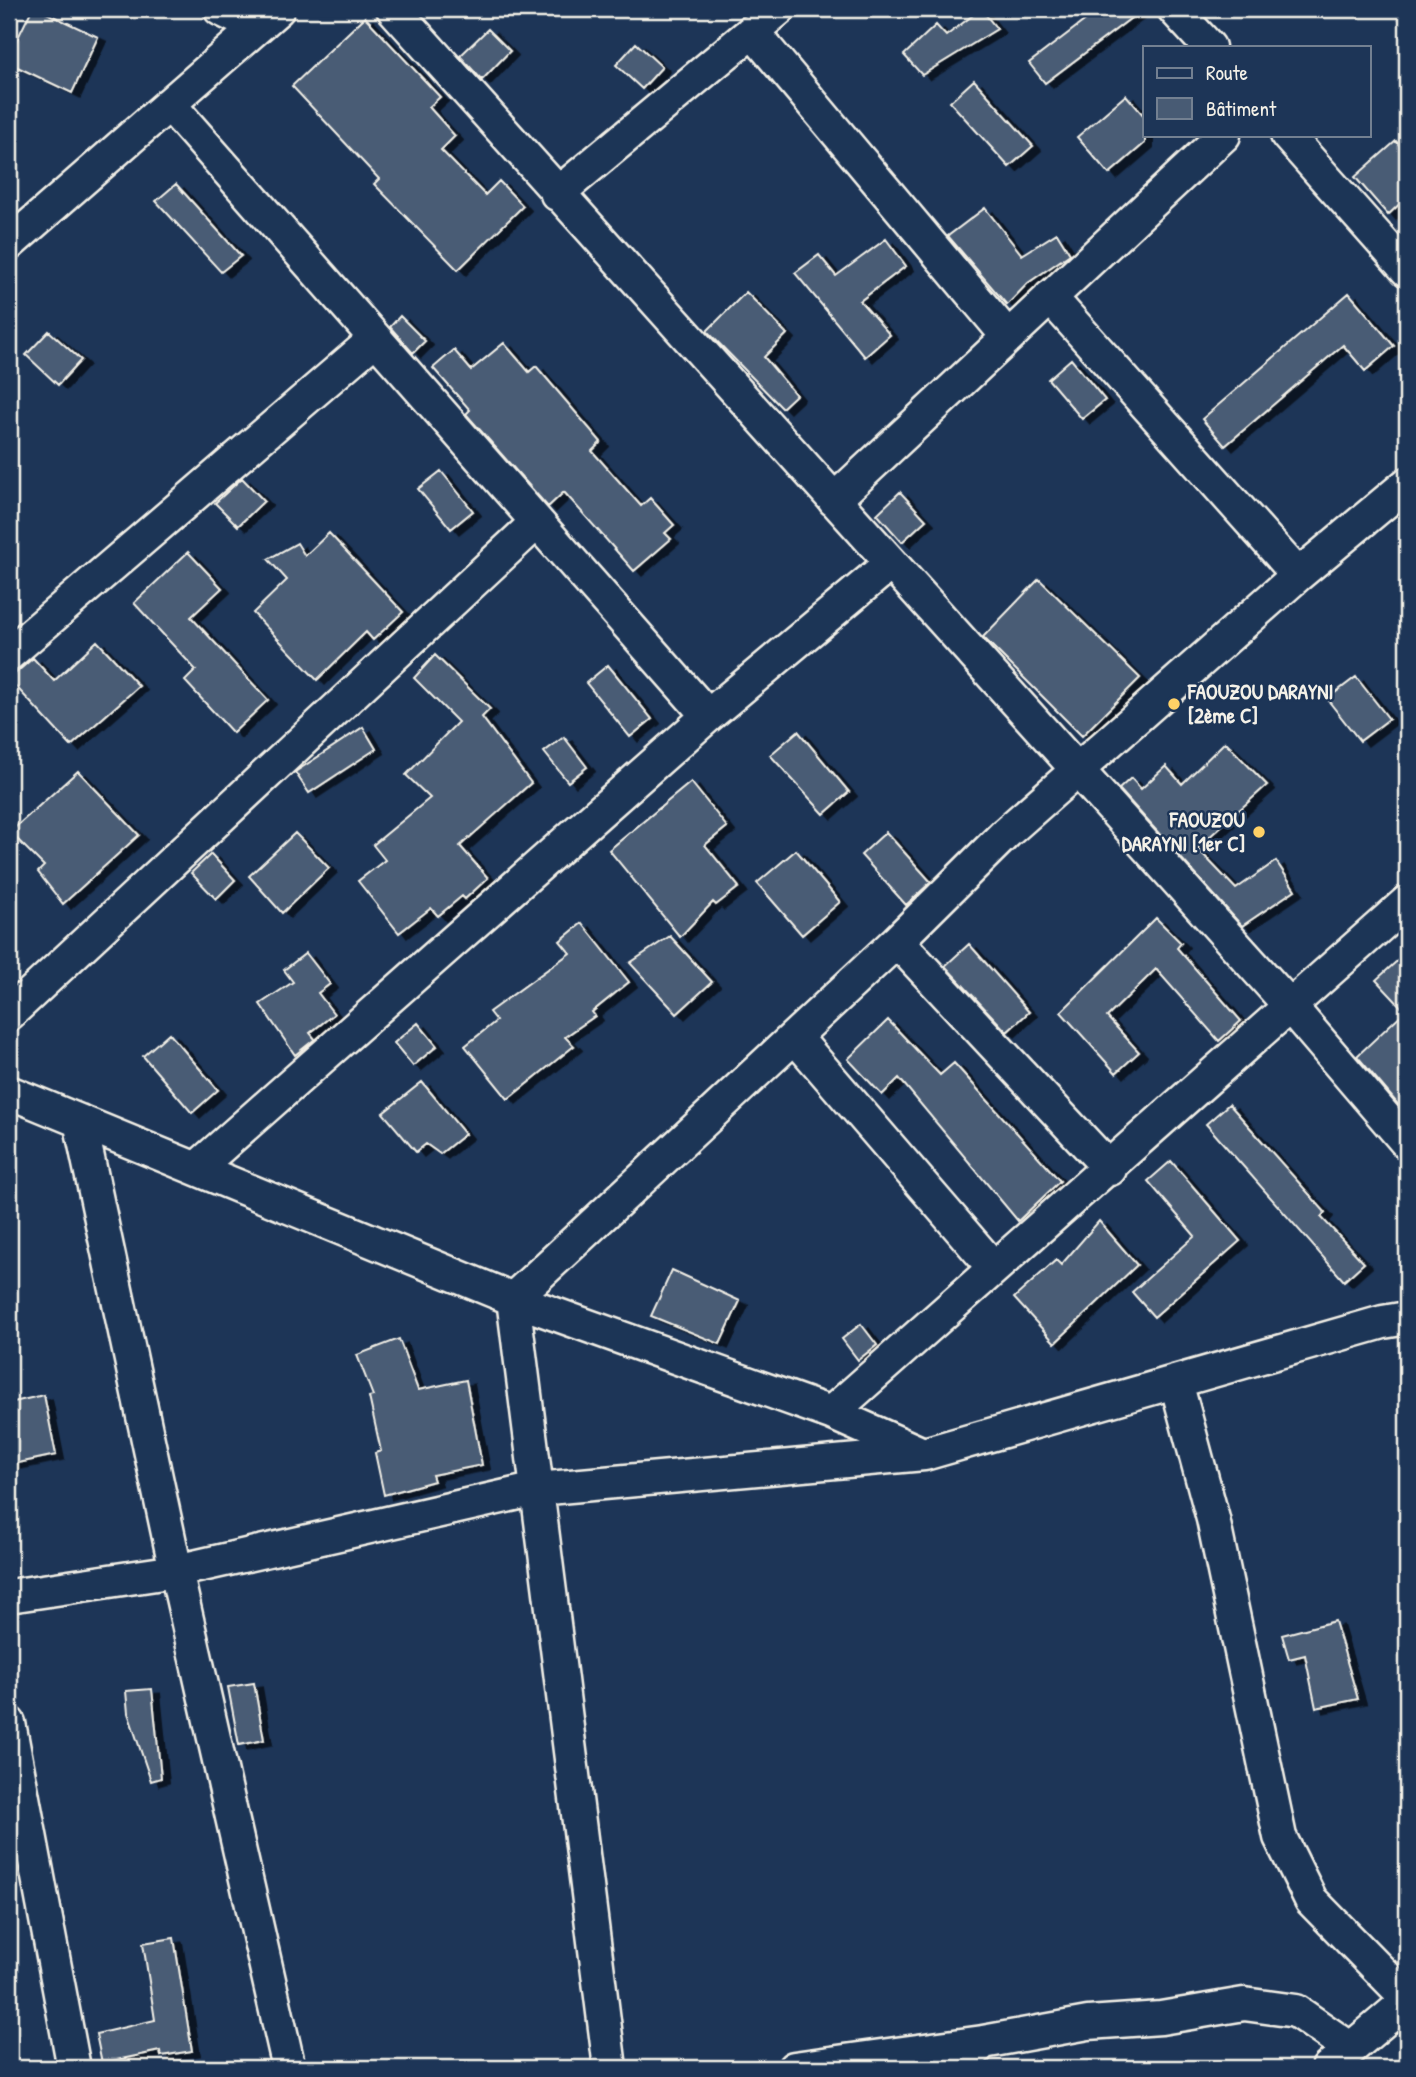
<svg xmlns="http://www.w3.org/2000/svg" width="1416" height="2077" viewBox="0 0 1416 2077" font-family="'Patrick Hand',sans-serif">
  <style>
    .building { fill: #485b74; stroke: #f4f1e8; stroke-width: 2; filter: url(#shadow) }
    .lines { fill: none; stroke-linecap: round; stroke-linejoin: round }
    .minor-casing { stroke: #f4f1e8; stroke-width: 37 }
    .minor { stroke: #1d3557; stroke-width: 32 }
    .poi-dot { fill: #ffd166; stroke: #1d3557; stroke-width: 2.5 }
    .labels { text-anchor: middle; stroke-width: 5; stroke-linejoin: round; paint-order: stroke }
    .poi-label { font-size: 21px; font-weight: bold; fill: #f4f1e8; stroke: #1d3557; text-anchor: start }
  </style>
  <defs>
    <filter id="shadow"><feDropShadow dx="8" dy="4.5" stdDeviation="0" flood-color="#0009"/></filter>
  </defs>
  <rect width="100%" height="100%" fill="#1d3557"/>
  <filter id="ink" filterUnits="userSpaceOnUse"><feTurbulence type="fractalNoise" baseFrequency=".0143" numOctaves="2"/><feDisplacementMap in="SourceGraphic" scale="14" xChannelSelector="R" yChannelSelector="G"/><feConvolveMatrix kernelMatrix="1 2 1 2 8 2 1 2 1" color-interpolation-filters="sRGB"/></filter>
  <g filter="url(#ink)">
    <!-- building -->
    <path class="building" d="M 32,9 L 38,9 L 98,37 L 72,93 L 9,63 L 9,56 Z
      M 981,9 L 997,29 L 922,75 L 904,55 L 936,25 L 946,36 Z
      M 1100,9 L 1143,9 L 1045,83 L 1029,63 Z
      M 365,17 L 440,97 L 429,107 L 455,136 L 441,150 L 485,195 L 499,181 L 523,206 L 458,270 L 374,184 L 379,179 L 292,86 Z
      M 488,29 L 510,51 L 482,80 L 460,56 Z
      M 636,43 L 662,67 L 642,89 L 616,65 Z
      M 974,80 L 1033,146 L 1009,167 L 950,102 Z
      M 1126,95 L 1145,117 L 1145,143 L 1109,174 L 1077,137 Z
      M 1396,141 L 1407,154 L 1407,197 L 1388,215 L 1355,177 Z
      M 176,184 L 241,256 L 221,272 L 156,201 Z
      M 985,208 L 1022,255 L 1057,233 L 1070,254 L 1028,283 L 1007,305 L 948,236 Z
      M 886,239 L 906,266 L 860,301 L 890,335 L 865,357 L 795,273 L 819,255 L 836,276 Z
      M 746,292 L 787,334 L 764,357 L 796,395 L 782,408 L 707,331 Z
      M 1349,293 L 1394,346 L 1365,371 L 1343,345 L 1225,446 L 1202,419 Z
      M 400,316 L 425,341 L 413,353 L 390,327 Z
      M 49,331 L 81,360 L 58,385 L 26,355 Z
      M 504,343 L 529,372 L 536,366 L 601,442 L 592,451 L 641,506 L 650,498 L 674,525 L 665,533 L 671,539 L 634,571 L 564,492 L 548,507 L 466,414 L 470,410 L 433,368 L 454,350 L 471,370 Z
      M 1071,359 L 1105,400 L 1082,419 L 1048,379 Z
      M 441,471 L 473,511 L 451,529 L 418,489 Z
      M 242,478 L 264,501 L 238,526 L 215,503 Z
      M 900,492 L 926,520 L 902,542 L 877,514 Z
      M 329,533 L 403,612 L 373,640 L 366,632 L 317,680 L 253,613 L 287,580 L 268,559 L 297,543 L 305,556 Z
      M 188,552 L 222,588 L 191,617 L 268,700 L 233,733 L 185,681 L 196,670 L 134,603 Z
      M 1039,579 L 1140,678 L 1082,736 L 983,637 Z
      M 97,641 L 139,686 L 71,746 L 9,679 L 33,658 L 54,681 Z
      M 435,655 L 490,709 L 482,717 L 531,783 L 460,846 L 488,878 L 465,899 L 462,896 L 438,916 L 431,908 L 399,933 L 358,881 L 385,860 L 373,845 L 430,798 L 406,775 L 458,722 L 414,678 Z
      M 608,665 L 652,719 L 630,737 L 586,683 Z
      M 1356,677 L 1389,719 L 1360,741 L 1327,699 Z
      M 363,727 L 376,749 L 309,793 L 295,772 Z
      M 798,731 L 849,792 L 824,814 L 770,755 Z
      M 564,737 L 587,767 L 568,782 L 544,752 Z
      M 1225,742 L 1267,785 L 1197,848 L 1236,889 L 1276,861 L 1295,890 L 1242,926 L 1119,789 L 1131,778 L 1141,789 L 1166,766 L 1182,784 Z
      M 78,771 L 139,835 L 63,904 L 38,872 L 44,866 L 10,832 Z
      M 691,782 L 727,827 L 705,845 L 739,887 L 716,905 L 713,902 L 680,937 L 609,850 Z
      M 886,832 L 931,882 L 906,905 L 861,855 Z
      M 295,833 L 329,868 L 282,913 L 249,876 Z
      M 796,850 L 840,902 L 802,935 L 757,883 Z
      M 211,854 L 235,880 L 216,899 L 191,873 Z
      M 1156,918 L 1181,943 L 1177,948 L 1241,1021 L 1219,1041 L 1156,969 L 1107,1017 L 1139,1052 L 1116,1073 L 1061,1012 Z
      M 582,923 L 629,982 L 592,1012 L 595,1016 L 565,1037 L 574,1046 L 508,1099 L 465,1046 L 496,1021 L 489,1012 L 570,953 L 560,941 Z
      M 670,936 L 712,982 L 677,1014 L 630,963 Z
      M 969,944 L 1029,1012 L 1007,1032 L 945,966 Z
      M 1407,952 L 1407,1115 L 1357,1056 L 1405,1011 L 1376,980 Z
      M 306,953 L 330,984 L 318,993 L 334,1014 L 310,1033 L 315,1039 L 295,1055 L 260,1004 L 293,982 L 284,970 Z
      M 888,1020 L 940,1075 L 954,1063 L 1060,1181 L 1018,1221 L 899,1078 L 882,1095 L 848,1059 Z
      M 418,1023 L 437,1046 L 413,1066 L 394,1043 Z
      M 169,1033 L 218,1090 L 192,1113 L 143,1056 Z
      M 422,1082 L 465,1134 L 440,1154 L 426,1144 L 416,1152 L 383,1113 Z
      M 1229,1104 L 1325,1212 L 1321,1217 L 1364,1263 L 1344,1281 L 1206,1124 Z
      M 1171,1161 L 1240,1241 L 1154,1317 L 1132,1292 L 1195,1236 L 1148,1181 Z
      M 1099,1221 L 1137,1265 L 1055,1343 L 1014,1298 L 1056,1260 L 1061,1265 Z
      M 672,1270 L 740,1301 L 720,1344 L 651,1316 Z
      M 861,1324 L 877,1345 L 858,1360 L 842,1339 Z
      M 399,1339 L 418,1390 L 466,1380 L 482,1465 L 432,1475 L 434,1481 L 384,1495 L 375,1453 L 381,1451 L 369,1397 L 373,1396 L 357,1355 Z
      M 44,1395 L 56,1455 L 9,1465 L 9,1403 Z
      M 1335,1621 L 1358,1699 L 1316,1708 L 1305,1655 L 1289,1659 L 1282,1635 Z
      M 254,1683 L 264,1740 L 239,1745 L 228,1687 Z
      M 152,1689 L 161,1778 L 151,1781 L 128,1713 L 126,1691 Z
      M 174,1938 L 192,2051 L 161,2056 L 160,2051 L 102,2063 L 96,2034 L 155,2020 L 143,1943 Z"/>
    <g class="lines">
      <defs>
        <path id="minor" d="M 220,9 L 257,27
          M 393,9 L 1289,1005 L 1407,1143
          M 1174,9 L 1209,47
          M 752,31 L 1008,337
          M 169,104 L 708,716
          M 1287,135 L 1407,270
          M 557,194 L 779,9
          M 9,244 L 278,9
          M 1050,297 L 1298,575
          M 834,500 L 1224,135
          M 9,654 L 374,340
          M 897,941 L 1110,1169
          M 9,1014 L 536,523
          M 795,1037 L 993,1267
          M 9,1092 L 513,1299 L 831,1413 L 923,1454
          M 80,1121 L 176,1571 L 289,2068
          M 197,1168 L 708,716 L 891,563
          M 1176,1382 L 1213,1519 L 1280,1837 L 1311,1900 L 1407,1998
          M 831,1413 L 1407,902
          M 9,1596 L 176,1571 L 537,1489 L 924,1454 L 1383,1322 L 1407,1318
          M 9,1723 L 74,2068
          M 610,2068 L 513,1299 L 897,941 L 1006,833 L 1298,575 L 1407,484
          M 794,2068 L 983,2042
          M 958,2068 L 983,2042 L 1088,2023 L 1161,2018 L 1244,2004 L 1296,2011 L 1351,2049
          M 1328,2068 L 1407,2001"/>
      </defs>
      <!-- minor casing -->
      <use href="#minor" class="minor-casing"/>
      <!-- minor -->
      <use href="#minor" class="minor"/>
    </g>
  </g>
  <!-- markers -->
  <g class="poi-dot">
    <circle cx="1174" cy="704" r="7"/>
    <circle cx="1259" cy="832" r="7"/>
  </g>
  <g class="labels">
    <!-- poi labels -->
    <g class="poi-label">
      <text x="1188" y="699">FAOUZOU DARAYNI<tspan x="1188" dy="24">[2ème C]</tspan></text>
      <text x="1245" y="827" text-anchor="end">FAOUZOU<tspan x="1245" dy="24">DARAYNI [1er C]</tspan></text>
    </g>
  </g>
  <!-- margin -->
  <rect width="1416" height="2077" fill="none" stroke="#1d3557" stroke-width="35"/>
  <rect x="18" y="18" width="1381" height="2042" fill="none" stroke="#f4f1e8" stroke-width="2.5" filter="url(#ink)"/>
  <!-- legend -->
  <rect x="1143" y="46" width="228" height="91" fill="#1d3557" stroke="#738091" stroke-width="2"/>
  <rect x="1157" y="68" width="35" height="10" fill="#1d3557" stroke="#738091" stroke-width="2"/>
  <text x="1206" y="80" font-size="21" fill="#f4f1e8">Route</text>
  <rect x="1157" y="98" width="35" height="21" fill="#485b74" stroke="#738091" stroke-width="2"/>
  <text x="1206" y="116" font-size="21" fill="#f4f1e8">Bâtiment</text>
</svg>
